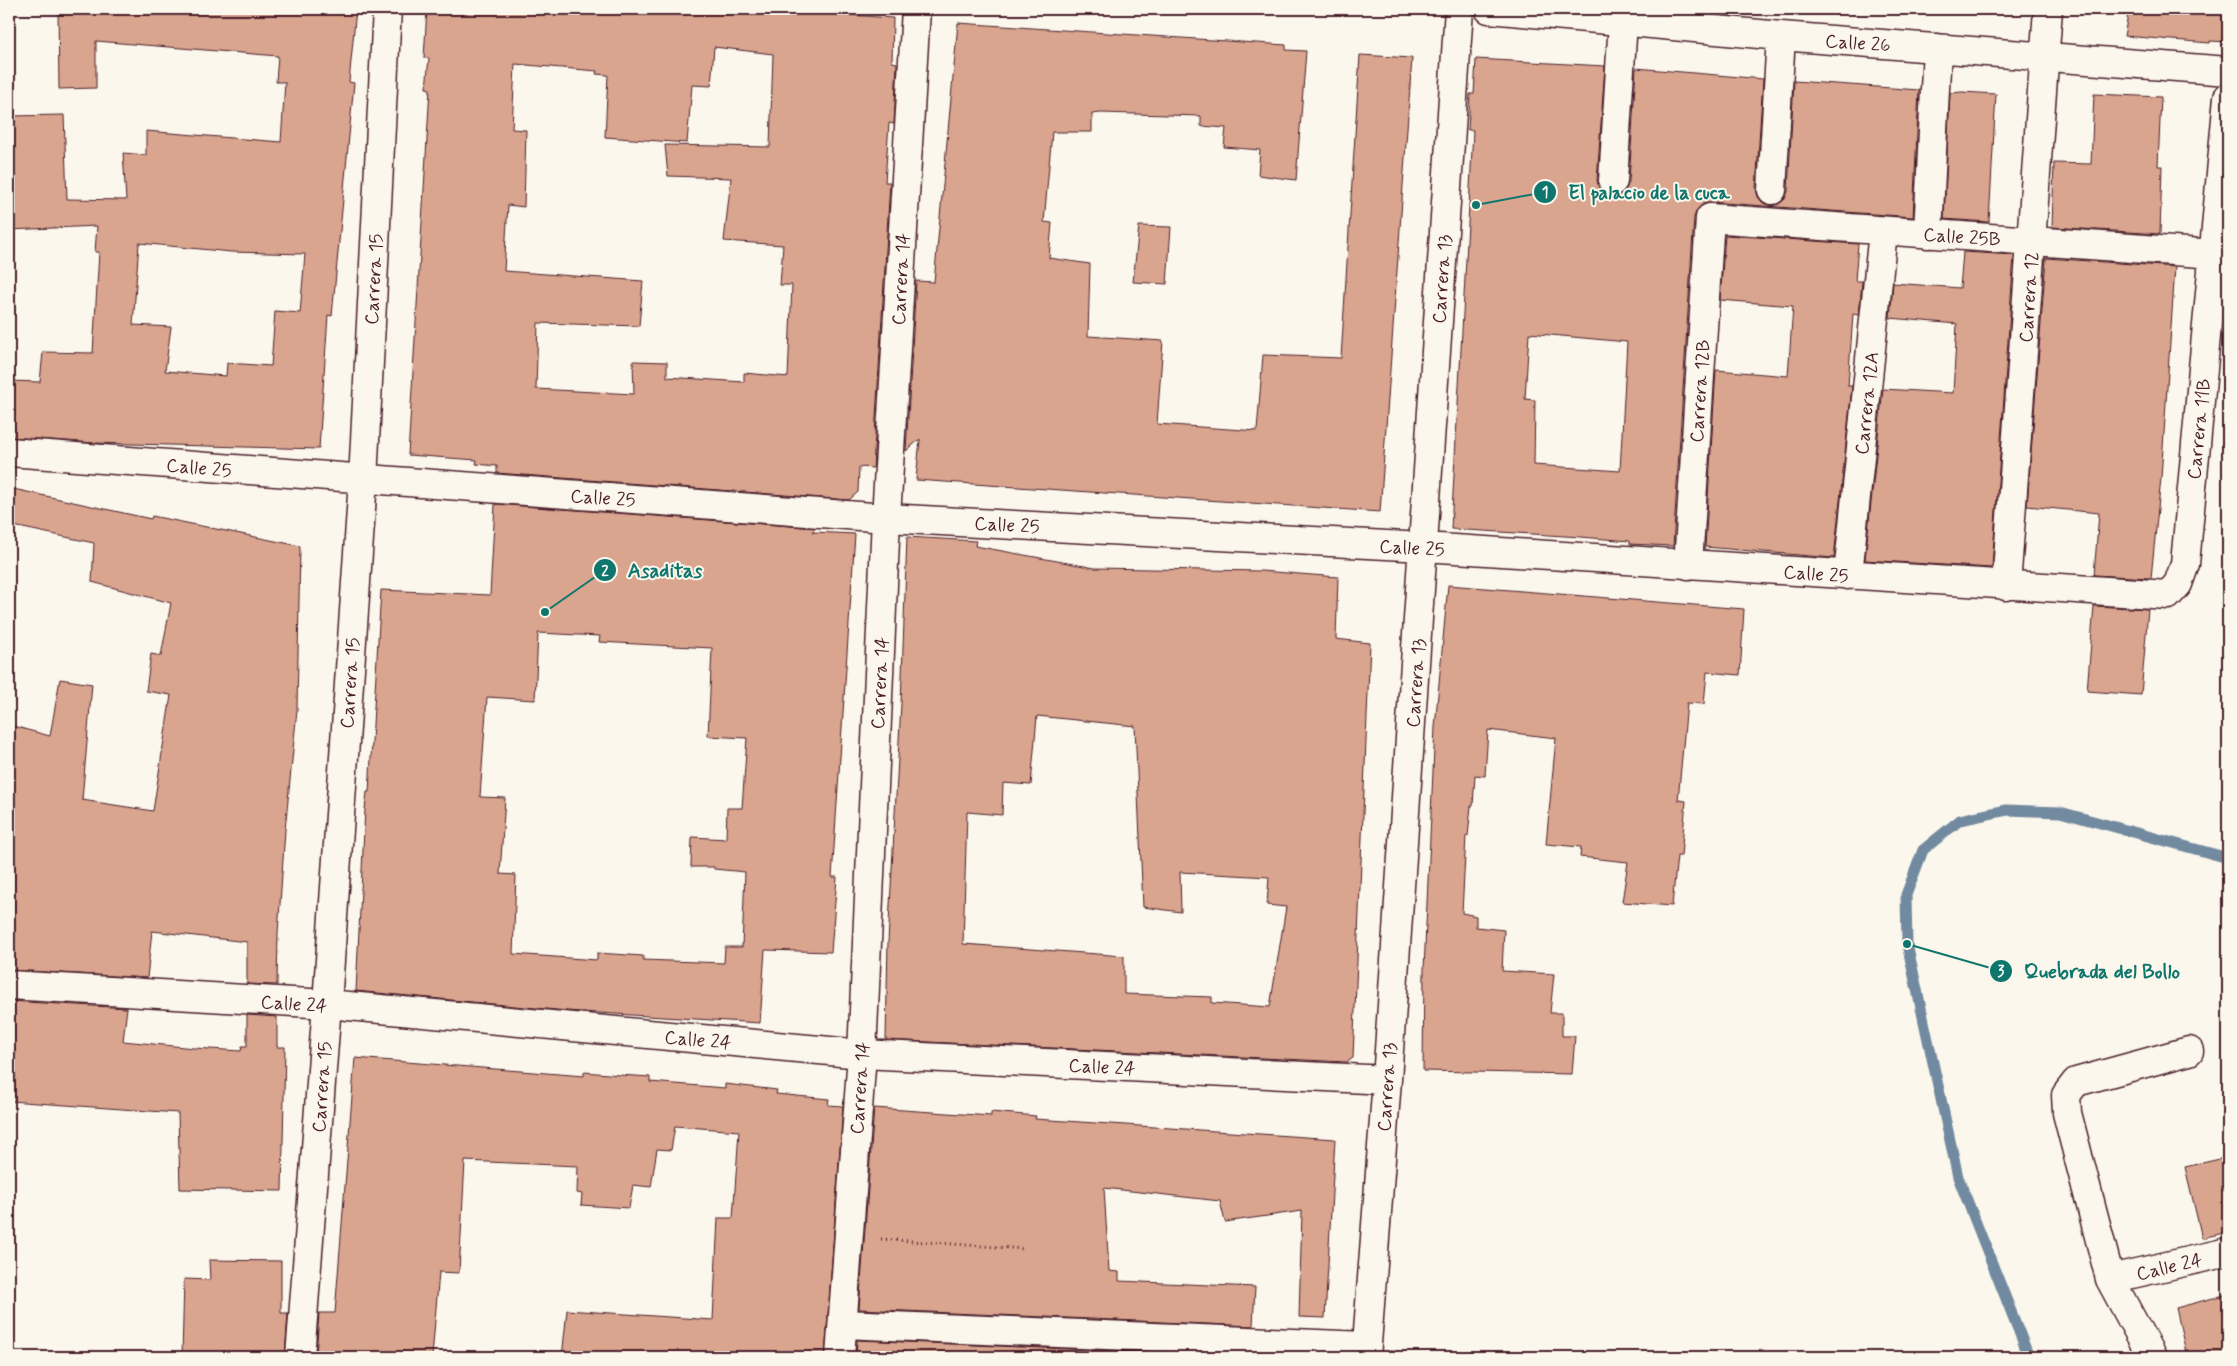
<svg xmlns="http://www.w3.org/2000/svg" width="2237" height="1366" viewBox="0 0 2237 1366" font-family="Mynerve,sans-serif">
  <style>
    .lines { fill: none; stroke-linecap: round; stroke-linejoin: round }
    .stream { stroke: #728aa0; stroke-width: 11 }
    .building { fill: #d9a58e; stroke: #4a1f2b; fill-rule: evenodd }
    .pedestrian-casing { stroke: #4a1f2b; stroke-width: 31 }
    .minor-casing { stroke: #4a1f2b; stroke-width: 31 }
    .primary-casing { stroke: #4a1f2b; stroke-width: 31 }
    .path { stroke: #4a1f2b; stroke-width: 3; stroke-dasharray: 1 4; stroke-linecap: butt }
    .pedestrian { stroke: #fbf7ec; stroke-width: 28 }
    .minor { stroke: #fbf7ec; stroke-width: 28 }
    .primary { stroke: #fbf7ec; stroke-width: 28 }
    .labels { text-anchor: middle; stroke-width: 4; stroke-linejoin: round; paint-order: stroke }
    .street-label { font-size: 19px; fill: #4a1f2b; stroke: #fbf7ec }
    .leader { fill: none; stroke: #0f766e; stroke-width: 2 }
    .callout-dot { fill: #0f766e; stroke: #fbf7ec; stroke-width: 2 }
    .mark-label { font-size: 15px; text-anchor: middle; font-weight: bold; fill: #fff }
    .callout-label { font-size: 20px; text-anchor: middle; font-weight: bold; fill: #0f766e; stroke: #fbf7ec; stroke-width: 4; stroke-linejoin: round; paint-order: stroke }
  </style>
  <rect width="100%" height="100%" fill="#fbf7ec"/>
  <filter id="ink" filterUnits="userSpaceOnUse"><feTurbulence type="fractalNoise" baseFrequency=".02" numOctaves="2"/><feDisplacementMap in="SourceGraphic" scale="10" xChannelSelector="R" yChannelSelector="G"/><feConvolveMatrix kernelMatrix="1 2 1 2 8 2 1 2 1" color-interpolation-filters="sRGB"/></filter>
  <g filter="url(#ink)">
    <g class="lines">
      <!-- stream -->
      <path class="stream" d="M 2029,1357 L 1958,1177 L 1907,944 L 1906,895 L 1923,850 L 1960,820 L 2007,810 L 2060,812 L 2228,858"/>
    </g>
    <!-- building -->
    <path class="building" d="M 58,9 L 356,9 L 349,82 L 354,83 L 332,316 L 328,315 L 319,449 L 95,443 L 9,437 L 9,381 L 40,382 L 43,352 L 93,353 L 99,252 L 95,252 L 97,226 L 9,230 L 9,116 L 64,115 L 67,199 L 126,200 L 123,153 L 146,155 L 146,131 L 281,142 L 285,82 L 276,82 L 278,56 L 96,41 L 96,88 L 59,89 ZM 139,243 L 231,252 L 305,254 L 300,313 L 275,311 L 271,366 L 227,363 L 226,376 L 165,371 L 171,327 L 133,325 Z
      M 427,9 L 762,9 L 893,18 L 892,62 L 897,63 L 894,124 L 889,123 L 885,182 L 890,182 L 873,468 L 859,467 L 858,492 L 849,500 L 497,473 L 497,466 L 476,464 L 477,460 L 408,455 L 430,89 L 426,88 L 429,58 L 424,58 ZM 714,47 L 773,54 L 770,147 L 665,145 L 668,176 L 731,178 L 724,241 L 783,245 L 780,285 L 792,285 L 788,377 L 744,373 L 744,382 L 667,377 L 667,362 L 633,361 L 634,394 L 536,389 L 538,323 L 639,326 L 643,281 L 504,271 L 508,205 L 524,207 L 526,130 L 512,129 L 515,64 L 597,71 L 596,74 L 608,75 L 605,137 L 687,143 L 692,85 L 711,86 Z
      M 2129,9 L 2228,9 L 2228,42 L 2210,41 L 2210,43 L 2124,36 Z
      M 958,23 L 1286,45 L 1286,50 L 1306,51 L 1296,180 L 1258,175 L 1260,150 L 1224,147 L 1226,128 L 1201,126 L 1201,116 L 1101,113 L 1092,114 L 1092,132 L 1052,132 L 1044,222 L 1052,223 L 1049,258 L 1090,264 L 1088,336 L 1163,341 L 1157,424 L 1257,431 L 1263,355 L 1341,358 L 1360,55 L 1412,58 L 1380,512 L 916,480 L 920,439 L 906,451 L 916,281 L 934,282 Z
      M 1476,59 L 1605,66 L 1597,180 L 1599,188 L 1604,194 L 1612,196 L 1620,195 L 1626,189 L 1629,182 L 1636,68 L 1763,79 L 1756,189 L 1758,197 L 1763,203 L 1771,206 L 1779,204 L 1785,199 L 1788,191 L 1794,81 L 1919,90 L 1913,217 L 1711,202 L 1703,204 L 1697,210 L 1694,217 L 1673,546 L 1630,544 L 1630,541 L 1581,537 L 1451,529 L 1470,188 L 1473,130 L 1468,130 L 1470,94 L 1474,94 ZM 1529,333 L 1627,342 L 1620,471 L 1534,465 L 1535,400 L 1525,399 Z
      M 1962,92 L 1996,94 L 1989,222 L 1944,219 L 1950,93 Z
      M 2094,94 L 2161,97 L 2158,166 L 2162,166 L 2160,234 L 2052,227 L 2054,163 L 2091,164 Z
      M 1139,226 L 1171,227 L 1167,284 L 1133,282 Z
      M 1725,235 L 1858,244 L 1855,281 L 1862,281 L 1859,315 L 1853,314 L 1848,386 L 1852,386 L 1834,558 L 1705,547 L 1716,370 L 1788,376 L 1793,306 L 1720,300 Z
      M 1963,252 L 2014,255 L 1992,568 L 1865,560 L 1883,389 L 1953,393 L 1957,324 L 1890,318 L 1893,283 L 1960,288 Z
      M 2046,258 L 2175,267 L 2161,478 L 2151,578 L 2094,575 L 2099,513 L 2027,506 Z
      M 9,488 L 151,519 L 152,516 L 300,546 L 297,710 L 285,830 L 278,933 L 277,985 L 247,984 L 247,942 L 152,931 L 147,978 L 9,970 L 9,725 L 50,736 L 60,679 L 92,684 L 82,800 L 153,811 L 171,695 L 146,691 L 151,654 L 161,656 L 171,603 L 92,582 L 94,543 L 9,525 Z
      M 495,504 L 816,528 L 812,532 L 855,534 L 832,877 L 837,877 L 831,952 L 765,950 L 760,1023 L 567,1011 L 356,991 L 365,809 L 367,792 L 369,792 L 381,590 L 490,595 ZM 538,633 L 600,636 L 599,642 L 712,648 L 708,736 L 747,738 L 742,808 L 727,808 L 726,839 L 692,837 L 691,867 L 714,867 L 714,869 L 745,872 L 742,947 L 725,947 L 724,963 L 643,960 L 643,956 L 597,953 L 597,960 L 513,954 L 516,875 L 500,874 L 505,798 L 480,797 L 487,697 L 535,700 Z
      M 907,537 L 976,541 L 975,546 L 1095,568 L 1261,571 L 1338,577 L 1336,639 L 1370,643 L 1353,1058 L 1347,1062 L 886,1040 L 888,942 L 901,704 ZM 1037,716 L 1135,726 L 1143,907 L 1181,912 L 1180,872 L 1269,877 L 1267,905 L 1286,907 L 1270,1007 L 1212,1003 L 1212,997 L 1124,994 L 1124,956 L 963,944 L 967,812 L 1002,815 L 1003,783 L 1031,785 Z
      M 1448,585 L 1744,609 L 1740,675 L 1707,672 L 1704,704 L 1687,703 L 1678,800 L 1686,801 L 1681,856 L 1677,856 L 1672,906 L 1622,902 L 1628,862 L 1580,857 L 1581,847 L 1546,844 L 1556,738 L 1488,730 L 1485,776 L 1475,775 L 1473,806 L 1471,806 L 1468,836 L 1466,836 L 1462,913 L 1476,916 L 1476,927 L 1504,930 L 1502,971 L 1554,974 L 1550,1013 L 1562,1013 L 1562,1036 L 1575,1036 L 1572,1074 L 1423,1071 L 1424,969 L 1435,727 Z
      M 2094,606 L 2148,609 L 2141,695 L 2087,691 Z
      M 9,1001 L 127,1008 L 123,1041 L 194,1048 L 241,1051 L 242,1046 L 247,1046 L 247,1015 L 277,1017 L 277,1047 L 285,1047 L 282,1191 L 180,1189 L 178,1113 L 9,1101 Z
      M 355,1058 L 584,1076 L 584,1072 L 620,1075 L 650,1077 L 650,1082 L 725,1088 L 725,1084 L 777,1090 L 776,1094 L 829,1099 L 828,1105 L 843,1106 L 825,1357 L 562,1357 L 567,1310 L 713,1320 L 718,1218 L 733,1218 L 739,1131 L 675,1126 L 671,1150 L 657,1149 L 651,1187 L 633,1185 L 629,1208 L 581,1205 L 582,1194 L 577,1193 L 578,1166 L 465,1161 L 459,1273 L 439,1272 L 432,1357 L 316,1357 L 319,1313 L 335,1313 Z
      M 874,1108 L 991,1116 L 991,1112 L 1036,1116 L 1035,1119 L 1335,1139 L 1325,1318 L 1299,1317 L 1302,1211 L 1225,1222 L 1220,1201 L 1104,1188 L 1109,1271 L 1119,1272 L 1119,1281 L 1255,1287 L 1253,1326 L 859,1309 Z
      M 2224,1158 L 2228,1176 L 2228,1232 L 2202,1238 L 2185,1167 Z
      M 209,1260 L 281,1261 L 281,1313 L 288,1313 L 285,1357 L 182,1357 L 184,1279 L 210,1280 Z
      M 2228,1294 L 2228,1357 L 2187,1357 L 2176,1308 Z
      M 857,1340 L 1252,1357 L 856,1357 Z"/>
    <g class="lines">
      <defs>
        <path id="pedestrian" d="M 843,1324 L 1366,1346"/>
        <path id="minor" d="M 1489,9 L 1781,36 L 2228,71
          M 1613,181 L 1623,21
          M 1772,190 L 1781,36
          M 1928,234 L 1937,48
          M 9,452 L 886,518 L 1424,547 L 2168,595 L 2178,584 L 2185,564 L 2228,97
          M 1688,565 L 1710,218 L 2215,254
          M 1848,575 L 1883,231
          M 2006,586 L 2048,9
          M 9,985 L 327,1004 L 862,1054 L 1387,1080
          M 2110,1279 L 2228,1252
          M 1366,1357 L 1387,1080 L 1459,9
          M 2152,1357 L 2110,1279 L 2067,1113 L 2066,1095 L 2076,1082 L 2189,1051"/>
        <path id="primary" d="M 300,1357 L 327,1004 L 363,480 L 387,9
          M 840,1357 L 862,1054 L 886,518 L 916,9"/>
      </defs>
      <!-- pedestrian casing -->
      <use href="#pedestrian" class="pedestrian-casing"/>
      <!-- minor casing -->
      <use href="#minor" class="minor-casing"/>
      <!-- primary casing -->
      <use href="#primary" class="primary-casing"/>
      <!-- path -->
      <path class="path" d="M 881,1239 L 1025,1249"/>
      <!-- pedestrian -->
      <use href="#pedestrian" class="pedestrian"/>
      <!-- minor -->
      <use href="#minor" class="minor"/>
      <!-- primary -->
      <use href="#primary" class="primary"/>
    </g>
  </g>
  <g class="labels">
    <!-- street labels -->
    <g class="street-label">
      <text transform="translate(1858 42) rotate(4)" y="7">Calle 26</text>
      <text transform="translate(1962 236) rotate(4)" y="7">Calle 25B</text>
      <text transform="translate(373 279) rotate(-87)" y="7">Carrera 15</text>
      <text transform="translate(900 279) rotate(-87)" y="7">Carrera 14</text>
      <text transform="translate(1441 279) rotate(-86)" y="7">Carrera 13</text>
      <text transform="translate(2028 297) rotate(-86)" y="7">Carrera 12</text>
      <text transform="translate(1699 391) rotate(-86)" y="7">Carrera 12B</text>
      <text transform="translate(1866 403) rotate(-84)" y="7">Carrera 12A</text>
      <text transform="translate(2198 429) rotate(-84)" y="7">Carrera 11B</text>
      <text transform="translate(199 467) rotate(5)" y="7">Calle 25</text>
      <text transform="translate(603 497) rotate(4)" y="7">Calle 25</text>
      <text transform="translate(1007 524) rotate(3)" y="7">Calle 25</text>
      <text transform="translate(1412 547) rotate(3)" y="7">Calle 25</text>
      <text transform="translate(1816 573) rotate(4)" y="7">Calle 25</text>
      <text transform="translate(349 683) rotate(-86)" y="7">Carrera 15</text>
      <text transform="translate(879 683) rotate(-87)" y="7">Carrera 14</text>
      <text transform="translate(1415 683) rotate(-86)" y="7">Carrera 13</text>
      <text transform="translate(294 1003) rotate(4)" y="7">Calle 24</text>
      <text transform="translate(698 1039) rotate(5)" y="7">Calle 24</text>
      <text transform="translate(1102 1066) rotate(3)" y="7">Calle 24</text>
      <text transform="translate(321 1087) rotate(-86)" y="7">Carrera 15</text>
      <text transform="translate(1386 1087) rotate(-86)" y="7">Carrera 13</text>
      <text transform="translate(859 1088) rotate(-86)" y="7">Carrera 14</text>
      <text transform="translate(2169 1266) rotate(-13)" y="7">Calle 24</text>
    </g>
  </g>
  <!-- callouts -->
  <path class="leader" d="M1476 205L1545 192M545 612L605 570M1907 944L2001 971"/>
  <g class="callout-dot">
    <circle cx="1476" cy="205" r="5"/>
    <circle cx="545" cy="612" r="5"/>
    <circle cx="1907" cy="944" r="5"/>
    <circle cx="1545" cy="192" r="12"/>
    <circle cx="605" cy="570" r="12"/>
    <circle cx="2001" cy="971" r="12"/>
  </g>
  <g class="mark-label">
    <text x="1545" y="197">1</text>
    <text x="605" y="576">2</text>
    <text x="2001" y="976">3</text>
  </g>
  <g class="callout-label">
    <text x="1649" y="199">El palacio de la cuca</text>
    <text x="665" y="577">Asaditas</text>
    <text x="2102" y="978">Quebrada del Bollo</text>
  </g>
  <!-- margin -->
  <rect width="2237" height="1366" fill="none" stroke="#fbf7ec" stroke-width="30"/>
  <rect x="15" y="15" width="2207" height="1336" fill="none" stroke="#4a1f2b" stroke-width="2" filter="url(#ink)"/>
</svg>
